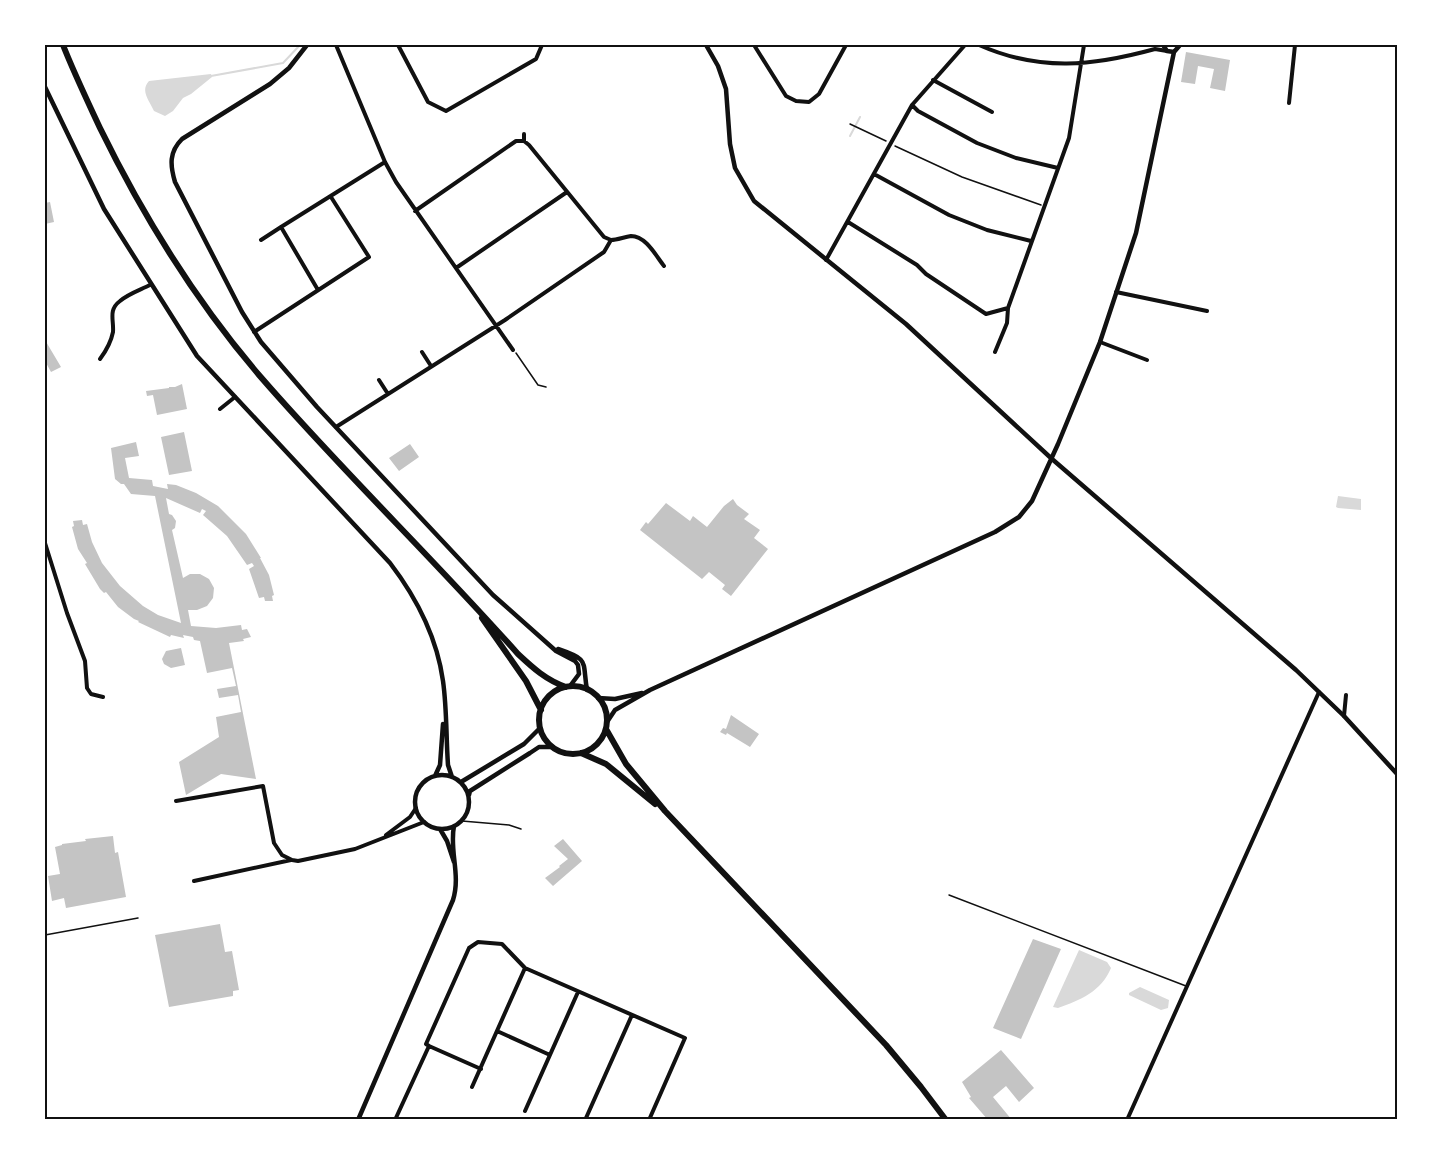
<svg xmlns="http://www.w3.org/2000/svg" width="1443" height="1165" viewBox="0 0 1443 1165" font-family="'Playfair Display',serif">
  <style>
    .water { fill: #d9d9d9 }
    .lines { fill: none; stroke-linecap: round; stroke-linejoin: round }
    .stream { stroke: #d9d9d9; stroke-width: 2 }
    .building { fill: #c4c4c4 }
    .path { stroke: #111; stroke-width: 1.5 }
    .service { stroke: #111; stroke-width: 1.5 }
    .minor { stroke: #111; stroke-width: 4 }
    .tertiary { stroke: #111; stroke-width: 4.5 }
    .primary { stroke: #111; stroke-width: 6 }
    .neatline { fill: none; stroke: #111; stroke-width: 2 }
  </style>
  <rect width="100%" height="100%" fill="#fff"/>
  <!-- water -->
  <path class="water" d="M 211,74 L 212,77 L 191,94 L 183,98 L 173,111 L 165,116 L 154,111 C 149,100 140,91 149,81 Z
    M 1338,496 L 1361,499 L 1361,510 L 1338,508 L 1336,507 Z
    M 1079,950 L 1107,962 L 1111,968 C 1101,992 1080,1000 1058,1008 L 1053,1007 Z
    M 1140,987 L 1169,1000 L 1168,1008 L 1161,1010 L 1129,995 L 1129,993 Z"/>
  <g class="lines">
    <!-- stream -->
    <path class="stream" d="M 211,76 L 283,63 L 300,45
      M 850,136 L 860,117"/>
  </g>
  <!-- building -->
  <path class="building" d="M 1186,52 L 1230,60 L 1225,91 L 1210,88 L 1214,69 L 1198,66 L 1195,84 L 1181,82 Z
    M 50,202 L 54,222 L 45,224 L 45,203 Z
    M 45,340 L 61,367 L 51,372 L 45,361 Z
    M 182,384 L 187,409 L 157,415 L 153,395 L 147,396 L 146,391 L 169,388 L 169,387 L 175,387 Z
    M 184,432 L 192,471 L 169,475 L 161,437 Z
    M 136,442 L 139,456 L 125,458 L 129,478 L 152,480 L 153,486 L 168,489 L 167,484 L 176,485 L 196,493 L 218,506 L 246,534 L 261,558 L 260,558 L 269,575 L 274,595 L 272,596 L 273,601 L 265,601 L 264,597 L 259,598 L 249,569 L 254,566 L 252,563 L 247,565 L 227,536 L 203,515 L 206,511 L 202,509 L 200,513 L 166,498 L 169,514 L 172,515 L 176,521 L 175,528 L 172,530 L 183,578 L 190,574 L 200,574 L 209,579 L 214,588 L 213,598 L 207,606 L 197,610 L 188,610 L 191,626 L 216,628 L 241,625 L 242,630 L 247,629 L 251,637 L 243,639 L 244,641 L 229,643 L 256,779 L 221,774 L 186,795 L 179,762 L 219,737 L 216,717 L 241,712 L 238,695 L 219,698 L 217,689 L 236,686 L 232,668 L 207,673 L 200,641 L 194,640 L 193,637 L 183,635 L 184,638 L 171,635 L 170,637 L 138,622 L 139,621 L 134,619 L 118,607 L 106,592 L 104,593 L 100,589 L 85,564 L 87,563 L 78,549 L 72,527 L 74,526 L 73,521 L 82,520 L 83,525 L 87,524 L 92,542 L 102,563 L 120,586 L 143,606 L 158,615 L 181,623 L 155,496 L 131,494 L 124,484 L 121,484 L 115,479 L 111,448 Z
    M 410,444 L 419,457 L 399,471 L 389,458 Z
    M 733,499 L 737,505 L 749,514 L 744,519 L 760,530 L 754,538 L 768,549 L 731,596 L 722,589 L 725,585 L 709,572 L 702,579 L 640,530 L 646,522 L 648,524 L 666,503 L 690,521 L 693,516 L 707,527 L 724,506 Z
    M 181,648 L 185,665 L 171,668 L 164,664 L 162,659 L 166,651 Z
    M 731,715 L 759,734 L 750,747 L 727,733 L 726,735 L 720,732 L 723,728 L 726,729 Z
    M 113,836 L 115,853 L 118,852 L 126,897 L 66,908 L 64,898 L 52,901 L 48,876 L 60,874 L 55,847 L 62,845 L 62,844 L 86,841 L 85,839 Z
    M 563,839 L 582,861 L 553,886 L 545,878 L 560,867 L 559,866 L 568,859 L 554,846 Z
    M 220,924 L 225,952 L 232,951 L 239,990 L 233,991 L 233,996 L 169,1007 L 155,935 Z
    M 1033,939 L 1061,949 L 1021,1039 L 993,1028 Z
    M 1001,1050 L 1034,1088 L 1019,1102 L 1006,1086 L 993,1097 L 1012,1120 L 988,1120 L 969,1098 L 971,1097 L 962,1082 Z"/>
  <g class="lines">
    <!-- path -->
    <path class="path" d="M 850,124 L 886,141
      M 895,146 L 962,177 L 1041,205
      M 516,353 L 538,385 L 546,387
      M 45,935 L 138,918"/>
    <!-- service -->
    <path class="service" d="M 462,821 L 509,825 L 521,829
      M 949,895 L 1186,986"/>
    <!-- minor -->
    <path class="minor" d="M 336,45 L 385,162 L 396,182 L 513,350
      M 398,45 L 428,102 L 446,111 L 536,59 L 542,45
      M 754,45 L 786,96 L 796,101 L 809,102 L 819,94 L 846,45
      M 979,45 C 1040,72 1093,66 1155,49 L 1167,51
      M 933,80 L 992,112
      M 1289,103 L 1295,45
      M 912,105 L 918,111 L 977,143 L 1016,158 L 1058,168
      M 524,141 L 524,134
      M 874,174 L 949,215 L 987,230 L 1031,241
      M 415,211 L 516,141 L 524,141 L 529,145 L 604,237 L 611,240 C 617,240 624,237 631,236 C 646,236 656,256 664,266
      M 848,222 L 917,265 L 926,274 L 986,314 L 1008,308 L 1069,138 L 1084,45
      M 261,240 L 281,227
      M 826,260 L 912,105 L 965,45
      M 456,268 L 567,192
      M 318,290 L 281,227 L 385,162
      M 1116,292 L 1207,311
      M 254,332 L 369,257 L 331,197
      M 1100,342 L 1147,360
      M 422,352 L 431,366
      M 995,352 L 1007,323 L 1008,308
      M 100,359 C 106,351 111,342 113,332 C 114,320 108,310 120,301 C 128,294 140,290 150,285
      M 379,380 L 388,394
      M 220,409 L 235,397
      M 336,427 L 505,320 L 604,252 L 611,240
      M 45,543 L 67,613 L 85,661 L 87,688 L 91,694 L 103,697
      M 1344,716 L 1346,695
      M 176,801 L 263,786 L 274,843 L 282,855 L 292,860 L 298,861 L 355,849 L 424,822
      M 386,835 L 410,817 L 416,808
      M 194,881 L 291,860
      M 497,1031 L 550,1055
      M 429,1046 L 481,1069
      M 472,1087 L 525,968
      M 525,1111 L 578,992
      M 586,1118 L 632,1015
      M 395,1120 L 429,1046 L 426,1044 L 469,948 L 478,942 L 502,944 L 525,968 L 685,1038 L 649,1120
      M 1127,1120 L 1319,692"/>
    <!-- tertiary -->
    <path class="tertiary" d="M 307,45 L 289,68 L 270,84 L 182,139 C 169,152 170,165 175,182 L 242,312 L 261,342 L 317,407 L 493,595 L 556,651 L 575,661 L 578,665 L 579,674 L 570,686
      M 706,45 L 718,66 L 726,89 L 730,144 L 735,168 L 754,201 L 906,324 L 1052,459 L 1296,670 L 1344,716 L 1398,775
      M 1163,45 L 1167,51 L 1174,52
      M 1174,52 L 1180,45
      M 45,87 L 104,209 L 197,356 L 390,563 C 416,597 437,638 443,681 C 447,709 446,738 448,765 L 452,777
      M 558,649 C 590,660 582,660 587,690
      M 598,698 L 615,699 L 642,693
      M 607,722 L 615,710 L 650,690 L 995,532 L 1019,517 L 1032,501 L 1058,444 L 1100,342 L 1136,233 L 1174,52
      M415 802a27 27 0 1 1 54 0a27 27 0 1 1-54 0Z
      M 435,776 L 440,765 L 443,724
      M 461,782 L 524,744 L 540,728
      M 469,795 L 470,791 L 530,753 L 539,747 L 553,747
      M 440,829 L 447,841 L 454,862
      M 358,1120 L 453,900 C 461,875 449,850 454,826"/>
    <!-- primary -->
    <path class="primary" d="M 63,45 C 74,73 87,100 100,128 C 143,216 195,300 259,375 C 342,471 434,559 518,654 C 533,668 546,680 566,687
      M 482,618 L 526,681 L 541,710
      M539 720a34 34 0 1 1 68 0a34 34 0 1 1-68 0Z
      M 606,729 L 626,764 L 665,811 L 886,1045 L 921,1087 L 946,1120
      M 581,753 L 606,764 L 655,804"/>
  </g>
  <!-- border -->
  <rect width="1443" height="1165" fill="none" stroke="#ffffff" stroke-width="93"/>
  <rect x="46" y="46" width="1350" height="1072" class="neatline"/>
</svg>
